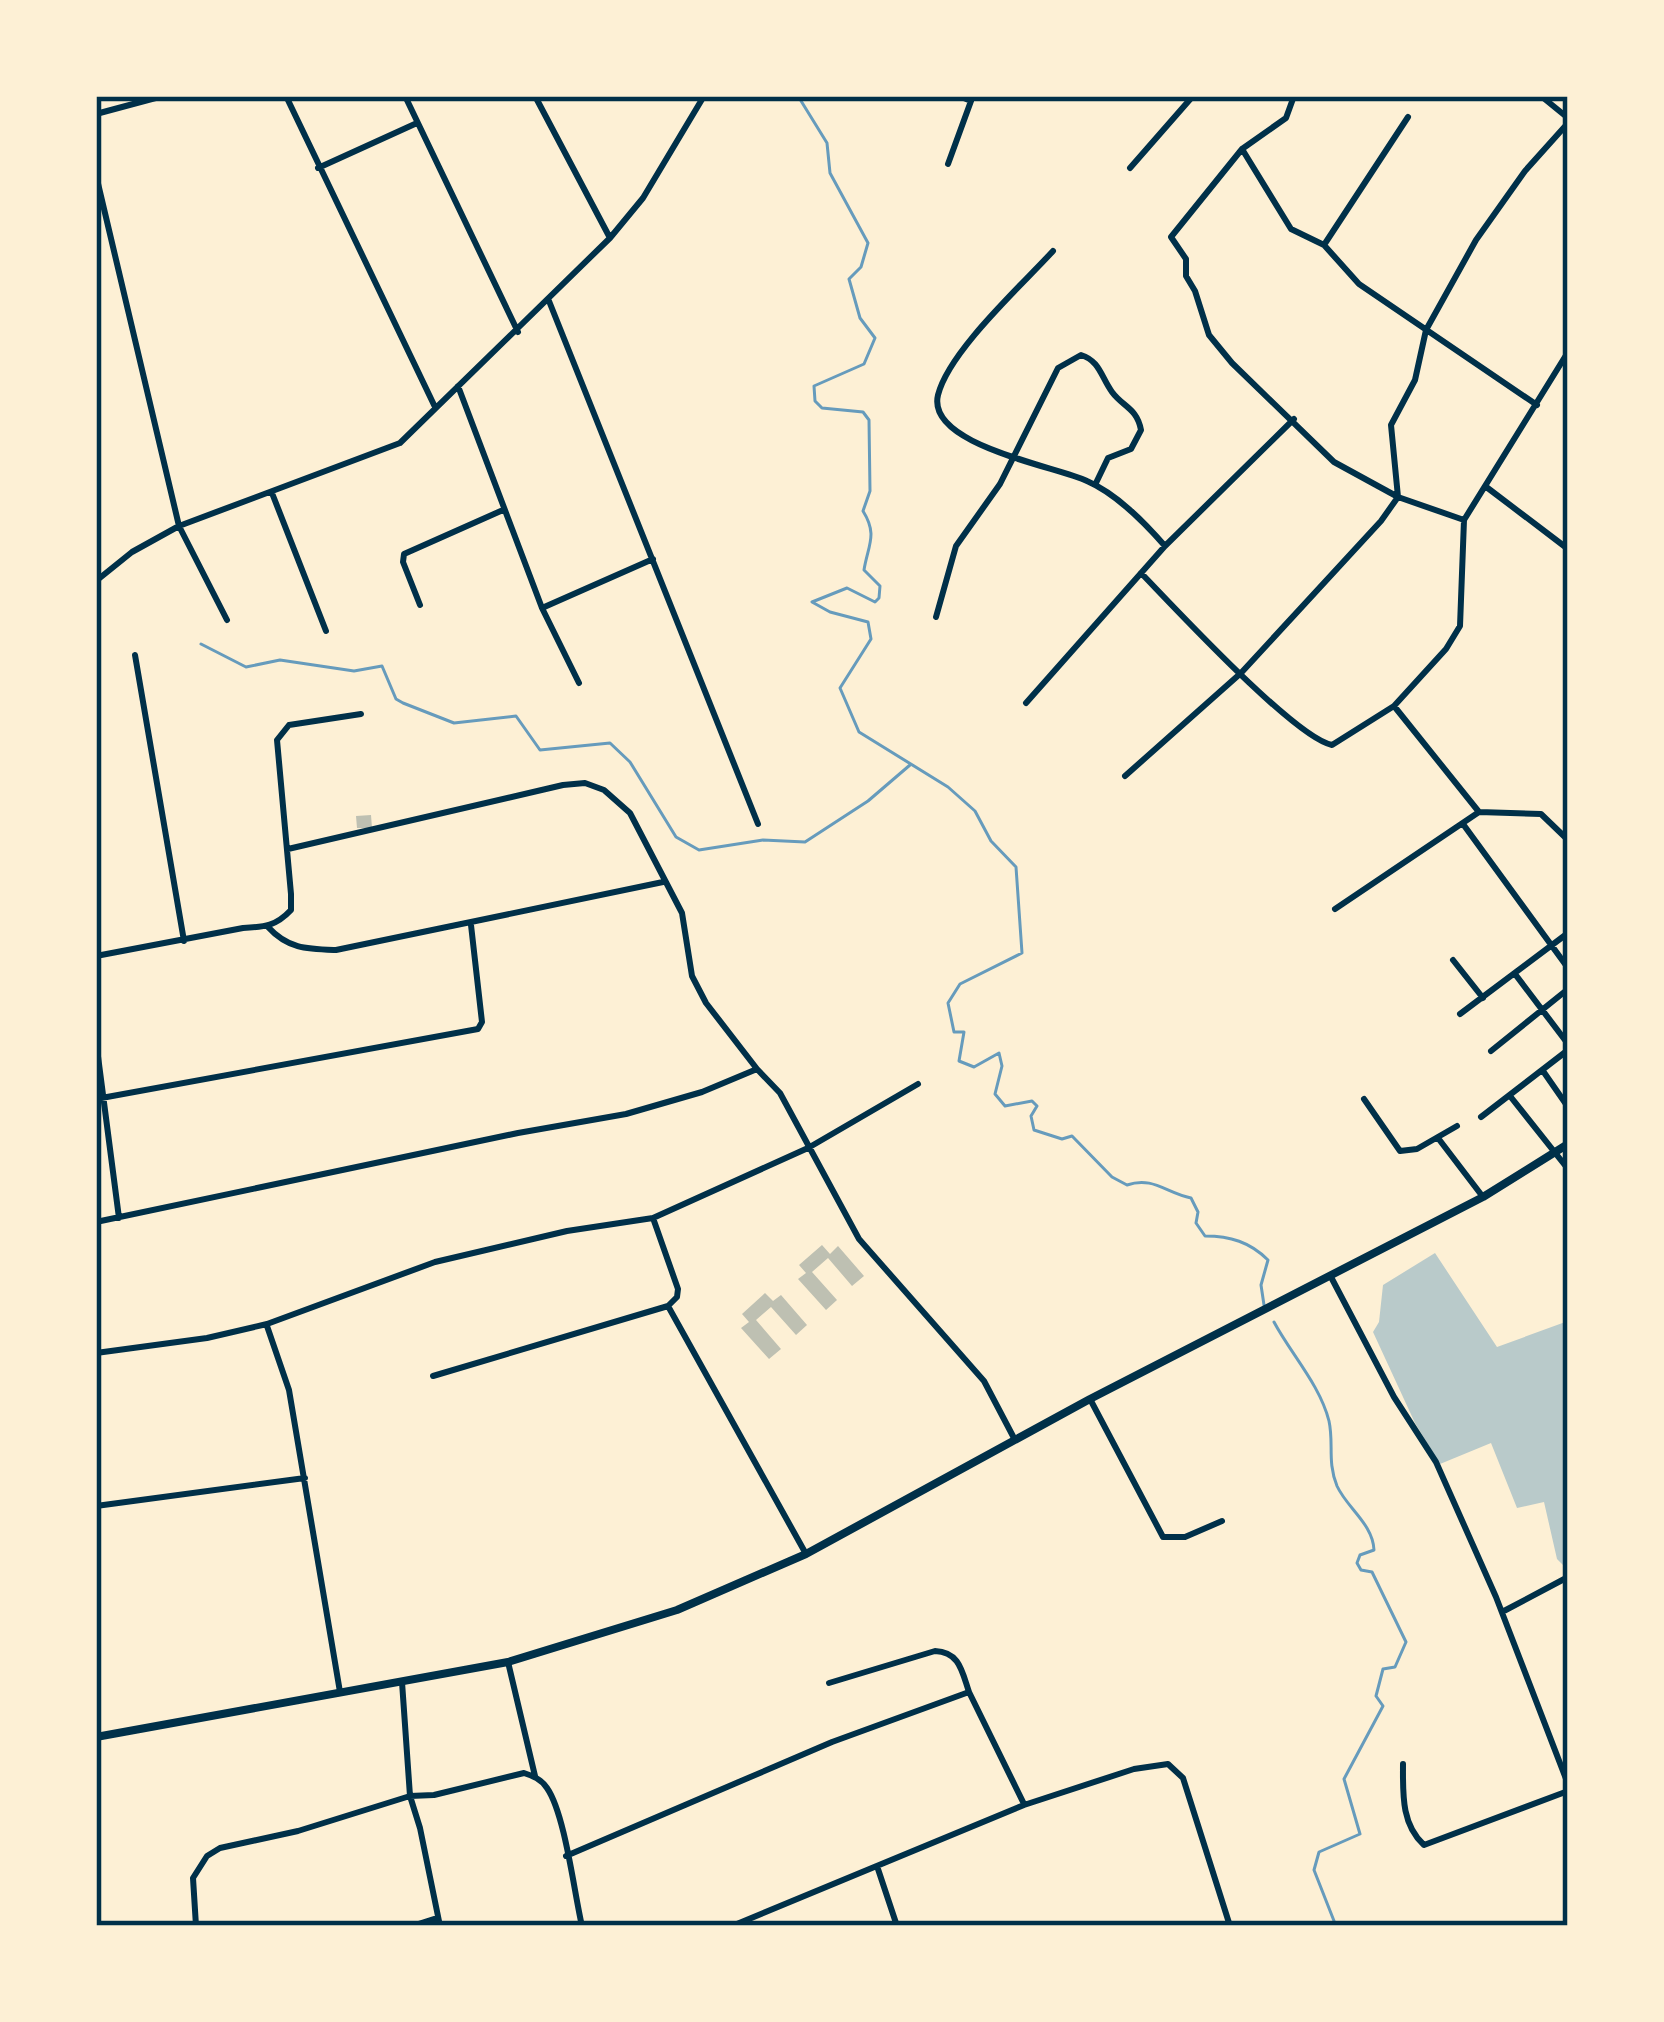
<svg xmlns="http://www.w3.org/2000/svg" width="1664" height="2022" viewBox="0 0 1664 2022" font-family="Karla,sans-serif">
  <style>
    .green { fill: #b9caca }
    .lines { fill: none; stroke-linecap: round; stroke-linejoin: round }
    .stream { stroke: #669bbc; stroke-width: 3 }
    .building { fill: #bec0b2 }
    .minor { stroke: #003049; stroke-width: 6 }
    .tertiary { stroke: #003049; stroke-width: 8 }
    .neatline { fill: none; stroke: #003049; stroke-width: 4.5 }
  </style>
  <rect width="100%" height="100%" fill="#fdf0d5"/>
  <!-- green -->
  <path class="green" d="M 1435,1253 L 1497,1347 L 1568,1321 L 1568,1570 L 1557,1559 L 1544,1502 L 1517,1508 L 1491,1443 L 1440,1464 L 1415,1423 L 1373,1332 L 1379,1322 L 1383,1285 Z"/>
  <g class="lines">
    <!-- stream -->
    <path class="stream" d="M 798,96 L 827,143 L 830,173 L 868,243 L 861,267 L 849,279 L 860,318 L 875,338 L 864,364 L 814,386 L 815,401 L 822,408 L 863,412 L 869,420 L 870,491 L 863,511 C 878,535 868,545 864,570 L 880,586 L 879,598 L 875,602 L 847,588 L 812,602 L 830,612 L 868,622 L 871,639 L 840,688 L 859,732 L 948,787 L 975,811 L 991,841 L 1016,867 L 1022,953 L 960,984 L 948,1003 L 954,1032 L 964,1032 L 959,1061 L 974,1067 L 999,1053 L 1002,1066 L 995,1094 L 1005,1106 L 1032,1101 L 1037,1106 L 1031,1116 L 1034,1130 L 1062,1139 L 1072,1136 L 1112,1177 L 1127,1185 C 1153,1176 1166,1193 1191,1198 L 1198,1212 L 1196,1223 L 1205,1236 C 1230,1236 1250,1242 1268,1260 L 1261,1285 L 1264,1305
      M 201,644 L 246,667 L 280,660 L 354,671 L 382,666 L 396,699 L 403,703 L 454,723 L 516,716 L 540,750 L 610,743 L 630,762 L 676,837 L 699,850 L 763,840 L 805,842 L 868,801 L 910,765
      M 1274,1322 C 1291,1354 1320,1385 1329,1421 C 1334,1444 1327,1461 1337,1486 C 1347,1508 1373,1524 1374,1550 L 1360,1555 L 1357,1563 L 1361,1570 L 1372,1572 L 1406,1642 L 1395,1667 L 1383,1669 L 1376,1696 L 1383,1706 L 1344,1779 L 1360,1834 L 1319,1852 L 1314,1870 L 1336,1926"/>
  </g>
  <!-- building -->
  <path class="building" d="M 371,815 L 372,828 L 357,828 L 356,816 Z
    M 822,1245 L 830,1254 L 838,1246 L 864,1276 L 852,1286 L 828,1258 L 812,1272 L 837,1300 L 826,1310 L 798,1279 L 806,1273 L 799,1265 Z
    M 765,1293 L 773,1301 L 781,1295 L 807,1325 L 796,1335 L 771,1307 L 756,1320 L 781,1349 L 769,1359 L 741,1328 L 749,1322 L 742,1314 Z"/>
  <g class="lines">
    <!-- minor -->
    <path class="minor" d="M 286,96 L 435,407
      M 405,96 L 518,332
      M 535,96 L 610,238
      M 1294,96 L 1286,118 L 1242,149 L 1291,229 L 1324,245 L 1359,284 L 1537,405
      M 1541,96 L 1568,118
      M 96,114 L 163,96
      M 1242,149 L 1171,237 L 1186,259 L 1186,276 L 1195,291 L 1209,335 L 1232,363 L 1334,462 L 1398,497 L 1464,520
      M 948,164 L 971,101 L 959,96
      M 318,168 L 417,123
      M 1130,168 L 1193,96
      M 96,175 L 179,526 L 227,620
      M 1324,245 L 1408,117
      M 549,301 L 758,824
      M 458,386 L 542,608 L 579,683
      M 1485,486 L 1568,549
      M 272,493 L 326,631
      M 1165,546 L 1294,419
      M 1141,573 C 1174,607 1295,738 1332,745 L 1394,706 L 1446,649 L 1460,626 L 1464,520 L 1568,352
      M 96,581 L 132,552 L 179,526 L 400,443 L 610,238 L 643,198 L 704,96
      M 420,605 L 403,562 L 404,554 L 503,510
      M 542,608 L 653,559
      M 936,617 L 956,546 L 1000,484 L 1058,368 L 1081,355 C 1100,361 1101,377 1112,392 C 1123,407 1137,408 1141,430 L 1131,449 L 1108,458 L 1095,485
      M 135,655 L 184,941
      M 1026,703 L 1165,546 C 1144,522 1117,494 1087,481 C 1055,466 926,445 938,395 C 949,351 1022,285 1053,251
      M 1125,776 L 1241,673 L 1381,521 L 1398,497 L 1391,425 L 1415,380 L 1426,330 L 1476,240 L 1525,171 L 1568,123
      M 1479,812 L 1541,814 L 1568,840
      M 1463,824 L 1568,968
      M 288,849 L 563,785 L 585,783 L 604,790 L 630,813 L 682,913 L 692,976 L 706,1003 L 757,1069 L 780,1093 L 859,1239 L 984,1381 L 1015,1440
      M 1335,909 L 1479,812 L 1394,706
      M 268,927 C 288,949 307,949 336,950 L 663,882
      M 96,956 L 243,928 C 265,927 276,926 291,910 L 291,894 L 277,740 L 289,725 L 361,714
      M 1453,960 L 1483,998
      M 1515,974 L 1568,1044
      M 1460,1014 L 1568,933
      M 96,1041 L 119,1218
      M 1491,1051 L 1568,989
      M 1543,1071 L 1568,1107
      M 1510,1096 L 1568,1169
      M 96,1099 L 478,1029 L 482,1022 L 471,925
      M 1364,1099 L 1400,1151 L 1417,1149 L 1457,1126
      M 1481,1117 L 1568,1050
      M 1438,1138 L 1483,1197
      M 653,1218 L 678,1289 L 677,1297 L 668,1306 L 806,1554
      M 96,1222 L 518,1133 L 626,1114 L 702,1092 L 757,1069
      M 1331,1277 L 1394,1397 L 1436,1462 L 1496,1597 L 1568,1784
      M 267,1326 L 289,1390 L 340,1692
      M 96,1353 L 207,1338 L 267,1324 L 435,1262 L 567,1231 L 653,1218 L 808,1148 L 918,1084
      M 433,1376 L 668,1306
      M 1090,1399 L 1163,1537 L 1185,1537 L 1222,1521
      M 96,1506 L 305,1478
      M 1502,1612 L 1568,1577
      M 508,1662 L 535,1776
      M 402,1682 L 410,1796 L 420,1828 L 440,1926
      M 829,1683 L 935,1651 C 960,1652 962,1672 969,1692
      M 1403,1764 C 1403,1793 1401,1824 1424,1845 L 1568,1791
      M 566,1856 L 832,1742 L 969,1692 L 1024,1804
      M 877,1866 L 897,1926
      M 196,1926 L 193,1878 L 207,1856 L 220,1848 L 298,1831 L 410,1796 L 434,1795 L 524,1773 C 533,1776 541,1779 547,1788 C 565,1814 574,1892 582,1926
      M 412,1926 L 437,1918
      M 732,1926 L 1024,1805 L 1134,1769 L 1168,1764 L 1183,1778 L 1230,1926"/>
    <!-- tertiary -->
    <path class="tertiary" d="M 96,1737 L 508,1662 L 677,1610 L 806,1554 L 1090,1399 L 1483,1197 L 1568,1144"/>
  </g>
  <!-- border -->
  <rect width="1664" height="2022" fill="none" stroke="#fdf0d5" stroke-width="198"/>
  <rect x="99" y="99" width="1466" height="1824" class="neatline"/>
</svg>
